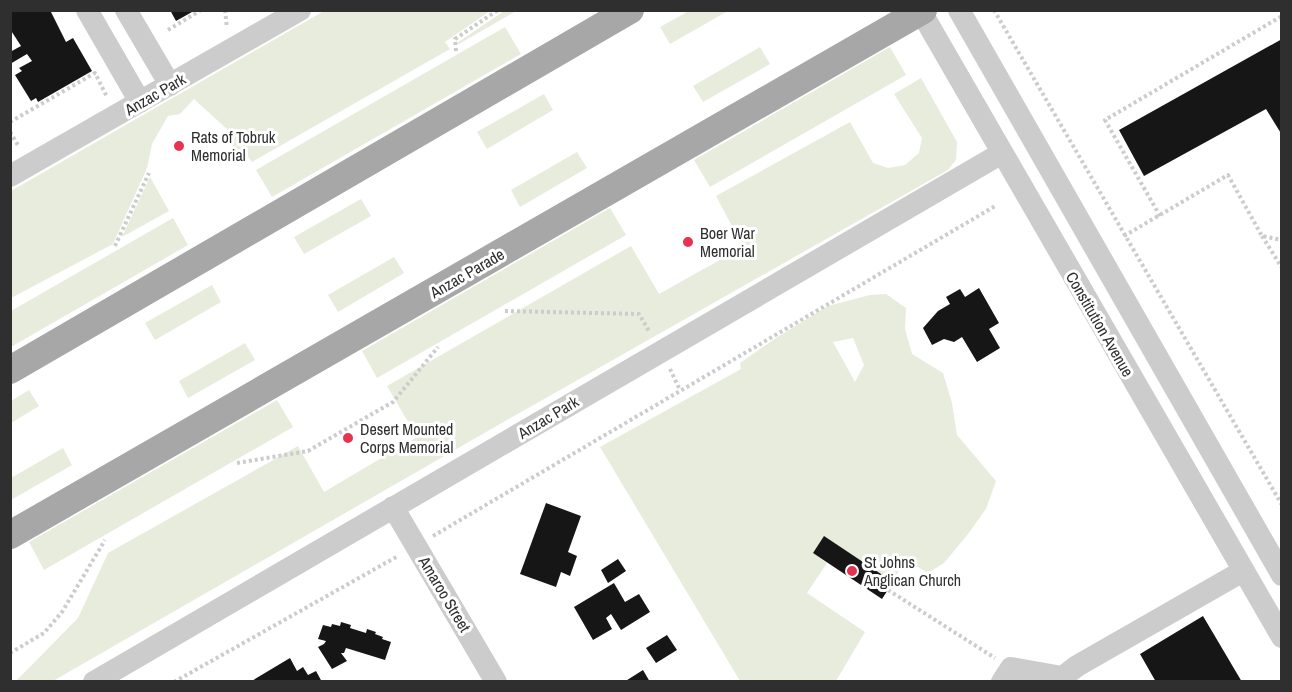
<svg xmlns="http://www.w3.org/2000/svg" width="1292" height="692" viewBox="0 0 1292 692" font-family="'Archivo Narrow',sans-serif">
  <style>
    .green { fill: #e7ecdd; fill-rule: evenodd }
    .building { fill: #161616 }
    .lines { fill: none; stroke-linecap: round; stroke-linejoin: round }
    .path { stroke: #ccc; stroke-width: 4; stroke-dasharray: 3 3; stroke-linecap: butt }
    .minor { stroke: #ccc; stroke-width: 22 }
    .major { stroke: #a7a7a7; stroke-width: 28 }
    .poi-dot { fill: #e53351; stroke: #fff; stroke-width: 2 }
    .labels { text-anchor: middle; stroke-width: 6; stroke-linejoin: round; paint-order: stroke }
    .street-label { font-size: 16px; fill: #2f2f2f; stroke: #fff }
    .poi-label { font-size: 16px; fill: #2f2f2f; stroke: #fff; text-anchor: start }
  </style>
  <rect width="100%" height="100%" fill="#fff"/>
  <!-- green -->
  <path class="green" d="M 324,11 L 490,11 L 445,42 L 450,49 L 252,162 L 248,157 L 238,162 L 233,153 L 228,130 L 194,99 L 180,114 L 168,116 L 152,144 L 147,168 L 113,244 L 11,298 L 11,191 Z
    M 504,11 L 516,11 L 459,44 L 457,43 Z
    M 689,11 L 728,11 L 670,44 L 660,27 Z
    M 505,27 L 521,54 L 272,197 L 256,170 Z
    M 760,47 L 770,64 L 703,102 L 693,86 Z
    M 890,47 L 906,75 L 710,187 L 694,160 Z
    M 921,78 L 957,142 L 956,160 L 948,170 L 500,424 L 53,681 L 16,681 L 78,618 L 108,553 L 298,446 L 324,492 L 417,437 L 387,386 L 631,246 L 659,294 L 743,247 L 716,196 L 850,122 L 873,163 L 888,168 L 905,165 L 919,153 L 922,138 L 894,94 Z
    M 544,94 L 553,110 L 487,149 L 477,132 Z
    M 577,152 L 587,168 L 520,207 L 511,190 Z
    M 150,177 L 169,211 L 122,237 Z
    M 361,199 L 371,216 L 304,254 L 294,237 Z
    M 610,208 L 626,235 L 377,378 L 362,351 Z
    M 173,218 L 188,245 L 11,347 L 11,311 Z
    M 394,257 L 404,273 L 338,312 L 328,295 Z
    M 212,285 L 221,302 L 155,340 L 145,323 Z
    M 886,294 L 906,308 L 905,329 L 912,354 L 943,373 L 952,403 L 957,435 L 996,481 L 986,509 L 968,534 L 944,563 L 928,573 L 911,563 L 906,557 L 893,582 L 824,537 L 813,553 L 827,563 L 807,593 L 865,632 L 836,681 L 740,681 L 600,447 L 741,369 L 740,363 L 776,338 L 828,306 L 870,295 ZM 853,338 L 864,365 L 855,382 L 833,342 Z
    M 245,343 L 255,360 L 188,398 L 179,381 Z
    M 29,390 L 39,406 L 11,423 L 11,401 Z
    M 277,400 L 293,427 L 44,570 L 29,542 Z
    M 63,448 L 72,465 L 11,500 L 11,478 Z"/>
  <!-- building -->
  <path class="building" d="M 10,10 L 50,10 L 66,42 L 73,38 L 92,71 L 38,102 L 36,98 L 31,101 L 15,75 L 22,71 L 19,68 L 32,61 L 27,54 L 10,64 L 10,52 L 21,46 L 10,29 Z
    M 170,10 L 191,10 L 192,12 L 176,21 Z
    M 1282,39 L 1282,135 L 1266,109 L 1144,176 L 1119,130 Z
    M 979,288 L 999,323 L 989,329 L 1000,348 L 977,362 L 962,337 L 954,342 L 944,339 L 932,345 L 923,328 L 938,311 L 950,304 L 946,297 L 960,289 L 965,297 Z
    M 546,503 L 581,516 L 568,552 L 577,556 L 570,576 L 561,572 L 556,587 L 520,574 Z
    M 824,536 L 893,582 L 882,599 L 813,553 Z
    M 618,559 L 626,571 L 608,583 L 601,570 Z
    M 614,583 L 625,602 L 639,594 L 650,612 L 621,630 L 611,614 L 606,618 L 612,629 L 593,640 L 574,607 Z
    M 1203,616 L 1242,682 L 1156,682 L 1140,654 Z
    M 341,622 L 351,625 L 350,628 L 366,633 L 367,629 L 376,632 L 375,634 L 383,637 L 382,639 L 391,642 L 385,660 L 346,648 L 344,653 L 341,653 L 347,661 L 332,669 L 318,647 L 324,644 L 326,641 L 318,639 L 323,625 L 331,627 L 332,624 L 340,626 Z
    M 667,635 L 677,650 L 656,663 L 646,648 Z
    M 290,658 L 297,671 L 303,667 L 308,675 L 316,671 L 322,682 L 250,682 Z
    M 643,670 L 650,682 L 624,682 Z"/>
  <g class="lines">
    <!-- path -->
    <path class="path" d="M 225,10 L 227,28
      M 994,10 L 1282,505
      M 168,30 L 201,10
      M 456,51 L 455,39 L 498,10
      M 10,122 L 95,73 L 107,97
      M 10,132 L 19,147
      M 1160,216 L 1105,120 L 1282,16
      M 1124,236 L 1228,175 L 1262,236 L 1282,240
      M 1262,236 L 1282,268
      M 115,246 L 149,173
      M 505,311 L 639,314 L 650,333
      M 670,369 L 680,390
      M 237,463 L 308,451 L 393,402 L 438,347
      M 433,536 L 997,205
      M 888,590 L 995,658
      M 10,653 L 44,633 L 62,612 L 105,540
      M 174,682 L 398,556"/>
    <!-- minor -->
    <path class="minor" d="M 87,10 L 140,102
      M 126,10 L 170,85
      M 920,10 L 1282,637
      M 959,10 L 1282,575
      M 10,176 L 300,10
      M 393,507 L 496,682
      M 94,682 L 1002,153
      M 1002,682 L 1011,668 L 1062,677
      M 1059,682 L 1064,676 L 1077,666 L 1243,571"/>
    <!-- major -->
    <path class="major" d="M 10,370 L 630,10
      M 10,535 L 923,10"/>
  </g>
  <!-- markers -->
  <g class="poi-dot">
    <circle cx="179" cy="146" r="6"/>
    <circle cx="688" cy="242" r="6"/>
    <circle cx="348" cy="438" r="6"/>
    <circle cx="852" cy="571" r="6"/>
  </g>
  <g class="labels">
    <!-- street labels -->
    <g class="street-label">
      <text transform="translate(155 94) rotate(-30)" y="6">Anzac Park</text>
      <text transform="translate(467 273) rotate(-30)" y="6">Anzac Parade</text>
      <text transform="translate(1100 324) rotate(60)" y="6">Constitution Avenue</text>
      <text transform="translate(548 417) rotate(-31)" y="6">Anzac Park</text>
      <text transform="translate(445 594) rotate(59)" y="6">Amaroo Street</text>
    </g>
    <!-- poi labels -->
    <g class="poi-label">
      <text x="191" y="143">Rats of Tobruk<tspan x="191" dy="18">Memorial</tspan></text>
      <text x="700" y="239">Boer War<tspan x="700" dy="18">Memorial</tspan></text>
      <text x="360" y="435">Desert Mounted<tspan x="360" dy="18">Corps Memorial</tspan></text>
      <text x="864" y="568">St Johns<tspan x="864" dy="18">Anglican Church</tspan></text>
    </g>
  </g>
  <!-- border -->
  <rect width="1292" height="692" fill="none" stroke="#2f2f2f" stroke-width="24"/>
</svg>
